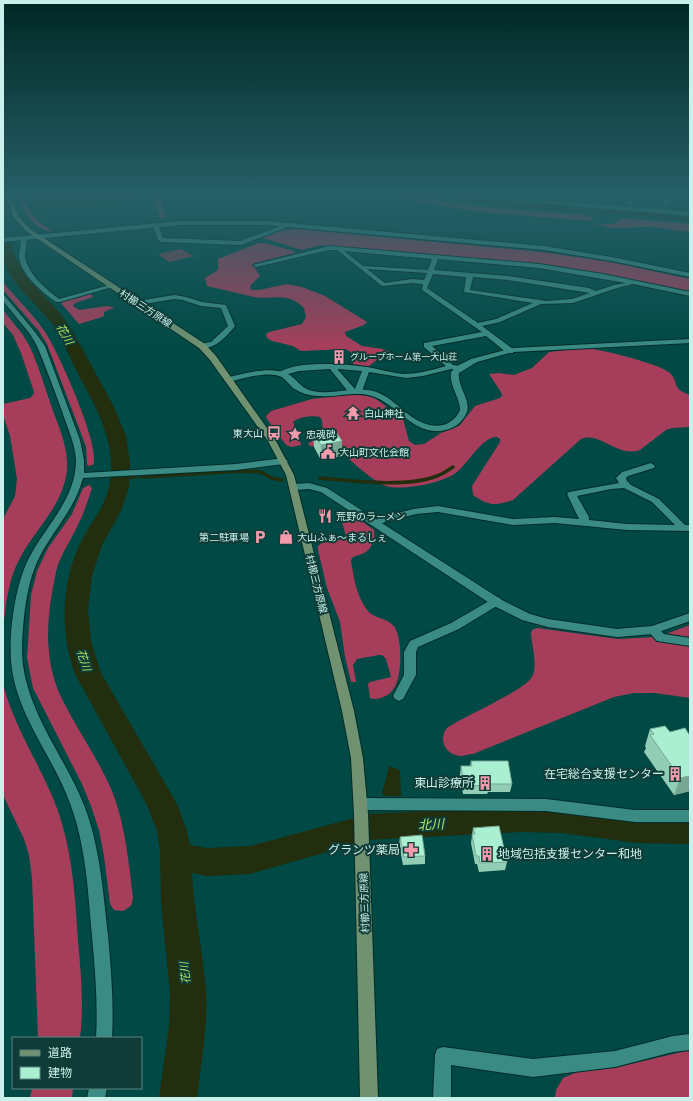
<svg xmlns="http://www.w3.org/2000/svg" width="693" height="1101" viewBox="0 0 693 1101" font-family="'Source Sans 3','Noto Sans JP',sans-serif">
  <style>
    .green { fill: #834150 }
    .forest { fill: #a63e5b }
    .water { fill: #222e0e }
    .lines { fill: none; stroke-linecap: round; stroke-linejoin: round }
    .stream { stroke: #222e0e; stroke-width: 3.5 }
    .river { fill: #222e0e; fill-rule: evenodd }
    .minor-casing { stroke: #002d29; stroke-width: 2 }
    .tertiary-casing { stroke: #002d29; stroke-width: 2 }
    .secondary-casing { stroke: #002d29; stroke-width: 2 }
    .minor { fill: #3a8b83; fill-rule: evenodd }
    .tertiary { fill: #3a8b83; fill-rule: evenodd }
    .secondary { fill: #719271; fill-rule: evenodd }
    .wall { fill: #92ceb5 }
    .shaded-wall { fill: #77a793 }
    .building { fill: #aaefd2; stroke: #77a793 }
    .labels { text-anchor: middle; stroke-width: 4; stroke-linejoin: round; paint-order: stroke }
    .far-poi-label { font-size: 9px; fill: #caf0eb; stroke: #103c38; text-anchor: start }
    .street-label { font-size: 10px; fill: #caf0eb; stroke: #103c38 }
    .poi-label { font-size: 10px; fill: #caf0eb; stroke: #103c38; text-anchor: start }
    .water-label { font-size: 11px; font-style: italic; fill: #b4e460; stroke: #103c38 }
    .near-poi-label { font-size: 12px; fill: #caf0eb; stroke: #103c38; text-anchor: end }
    .near-water-label { font-size: 13px; font-style: italic; fill: #b4e460; stroke: #103c38 }
  </style>
  <rect width="100%" height="100%" fill="#004944"/>
  <!-- green -->
  <path class="green" d="M 181,249 L 194,256 L 169,262 L 158,254 Z"/>
  <!-- forest -->
  <path class="forest" d="M 17,195 L 21,195 C 27,212 39,222 52,231 C 36,233 21,208 17,195 Z
    M 152,195 L 159,195 L 166,218 L 160,218 Z
    M 380,195 L 405,195 L 487,207 L 587,215 L 594,219 L 589,221 L 479,212 L 418,202 L 416,200 Z
    M 622,218 L 690,224 L 690,232 L 650,227 L 613,228 L 595,224 L 615,224 L 617,220 Z
    M 296,229 L 542,252 L 610,262 L 690,279 L 690,291 L 605,274 L 540,264 L 320,245 L 302,250 L 263,238 L 280,231 Z
    M 259,243 L 265,243 L 294,251 L 295,253 L 254,263 L 253,265 L 260,276 L 250,286 L 251,290 L 259,290 L 287,284 L 302,287 L 325,296 L 367,322 L 364,325 L 345,332 L 346,336 L 362,346 L 383,349 L 390,352 L 390,354 L 379,358 L 368,367 L 357,366 L 353,364 L 351,352 L 345,349 L 301,351 L 293,346 L 272,341 L 267,338 L 266,334 L 269,332 L 302,324 L 306,317 L 304,308 C 288,291 273,300 254,297 C 240,294 226,290 211,287 L 207,286 L 205,278 L 218,270 L 218,259 Z
    M 3,282 C 16,298 31,312 43,329 C 56,346 102,448 93,465 L 88,466 L 87,464 L 86,447 L 82,436 L 47,344 L 39,331 L 3,290 Z
    M 91,294 L 93,297 L 75,303 L 73,306 L 79,310 L 107,306 L 113,307 L 113,308 L 104,312 L 104,316 L 102,317 L 79,324 L 61,303 L 66,300 Z
    M 3,310 L 23,335 L 30,347 C 39,367 45,388 52,408 C 58,425 66,442 67,461 C 69,500 37,526 20,558 C 8,580 6,604 3,629 L 3,519 L 15,496 L 17,479 L 10,436 L 3,415 L 3,404 L 30,398 L 33,395 L 34,392 L 21,353 L 13,335 L 3,323 Z
    M 583,348 C 598,348 660,364 670,373 C 680,383 670,388 690,395 L 690,427 L 672,428 L 666,430 L 640,450 C 617,458 600,431 581,439 L 513,500 C 495,506 489,506 473,495 L 472,486 L 500,442 L 500,439 L 497,437 C 483,436 468,463 457,472 C 444,483 402,491 386,486 C 376,483 347,459 341,450 L 311,446 L 309,445 L 308,443 L 318,439 L 323,435 L 322,420 L 320,417 C 312,415 299,417 293,422 L 301,442 L 301,445 L 292,447 L 286,445 L 267,419 L 266,416 L 271,411 L 312,399 L 353,394 L 368,396 L 376,399 L 403,419 L 409,441 L 415,445 L 424,444 L 441,433 L 459,426 L 475,406 L 500,398 L 502,396 L 501,392 L 489,374 L 499,373 L 514,375 L 532,368 L 549,352 Z
    M 89,485 L 92,488 C 88,501 83,515 77,527 C 69,544 58,558 55,577 C 46,619 43,662 63,701 C 78,731 99,760 112,791 C 125,823 129,864 133,898 L 131,906 L 123,911 L 114,910 L 110,904 L 104,856 L 99,830 L 91,806 L 82,784 L 33,688 L 27,658 L 31,595 L 37,571 L 48,548 L 72,514 L 83,488 Z
    M 344,514 L 353,515 L 374,530 C 376,536 372,547 367,551 C 363,555 356,555 352,558 L 351,561 C 354,579 356,594 367,610 C 374,619 385,617 393,625 C 403,636 403,679 392,691 C 388,696 377,701 370,698 L 368,684 L 370,682 L 391,677 L 386,659 L 382,655 L 379,655 L 357,659 L 353,665 L 356,682 L 351,682 L 345,657 L 340,622 L 327,588 L 318,550 L 318,546 L 322,543 L 345,539 L 346,536 L 341,519 Z
    M 690,625 L 690,639 L 665,635 L 666,634 Z
    M 537,628 L 618,639 L 654,637 L 659,640 L 667,643 L 690,645 L 690,698 L 655,693 L 634,693 L 614,697 L 473,754 C 469,754 464,756 460,756 C 445,755 438,739 447,728 C 463,717 525,690 532,677 C 538,666 532,647 531,634 L 532,630 Z
    M 3,684 C 13,724 37,760 53,798 C 72,844 75,892 78,941 C 81,973 84,1006 80,1038 L 38,1038 L 32,878 L 29,855 L 24,839 L 3,795 Z
    M 690,1050 L 690,1098 L 555,1098 L 556,1090 L 563,1078 L 577,1072 L 618,1067 Z
    M 32,1088 L 73,1088 L 72,1098 L 30,1098 Z"/>
  <!-- water -->
  <path class="water" d="M 29,195 L 94,195 L 143,197 L 144,200 L 35,209 Z
    M 389,766 L 400,770 L 401,796 L 386,796 L 382,794 Z"/>
  <g class="lines">
    <!-- stream -->
    <path class="stream" d="M 141,477 L 242,471 L 261,472 L 271,478 L 282,480
      M 120,478 L 136,477
      M 320,478 C 353,481 406,488 437,476 C 443,474 448,470 453,467"/>
    <!-- river -->
    <path class="river" d="M 441,195 C 466,194 489,199 514,201 C 573,205 631,207 690,213 L 690,221 L 632,215 L 512,207 L 447,198 L 443,197 Z
      M 3,236 L 7,237 L 9,240 L 17,261 L 27,278 L 59,312 L 72,330 L 113,405 L 126,436 L 130,463 L 129,487 L 121,511 L 102,545 L 92,576 L 88,609 L 91,642 L 101,673 L 177,804 L 187,831 L 190,845 L 207,848 L 250,846 L 369,814 L 520,806 L 562,807 L 637,817 L 690,818 L 690,844 L 637,843 L 562,833 L 520,832 L 369,840 L 250,874 L 207,876 L 192,873 C 194,913 203,952 206,991 C 208,1027 201,1063 197,1098 L 159,1098 L 169,1026 L 170,992 L 161,903 L 160,850 L 157,831 L 147,805 L 75,674 C 59,629 61,578 84,536 C 98,512 110,500 111,470 C 112,431 92,401 75,368 C 69,356 64,343 57,330 C 44,310 6,281 3,258 C 2,251 3,243 3,236 Z"/>
    <defs>
      <path id="minor" d="M 466,195 L 663,209 L 690,212 L 690,216 L 524,202 Z
        M 627,195 L 632,195 L 632,205 L 627,204 Z
        M 663,195 L 668,195 L 669,207 L 664,206 Z
        M 285,222 L 288,224 L 285,228 L 241,245 L 161,242 L 158,240 L 153,225 L 158,224 L 163,238 L 240,241 L 281,226 Z
        M 24,236 L 27,238 C 27,244 25,251 25,257 C 28,274 46,289 59,299 L 113,284 L 116,286 L 60,302 L 56,302 C 42,292 21,275 19,257 C 19,250 21,244 21,238 Z
        M 329,246 L 539,264 L 603,274 L 690,292 L 690,296 L 633,284 L 617,288 L 573,303 L 541,304 L 500,322 L 482,326 L 513,349 L 513,353 L 507,353 L 486,336 L 432,346 L 453,365 L 459,366 L 459,370 L 451,369 L 423,376 L 406,378 L 369,372 L 361,394 L 350,394 L 330,369 L 299,371 L 281,376 L 277,374 C 292,360 348,364 367,367 C 379,369 391,373 404,374 C 418,374 432,370 446,366 L 424,347 L 424,343 L 482,332 L 422,290 L 423,284 L 412,283 L 382,286 L 337,250 L 329,250 L 256,267 L 253,265 ZM 344,251 L 432,259 L 428,270 L 363,266 ZM 438,259 L 539,268 L 626,283 L 614,285 L 596,291 L 589,288 L 508,276 L 434,270 ZM 367,269 L 427,273 L 424,280 L 412,279 L 385,283 ZM 433,274 L 466,277 L 464,292 L 533,303 L 496,319 L 478,323 L 427,288 ZM 473,277 L 508,280 L 590,293 L 572,299 L 547,301 L 470,290 ZM 338,369 L 362,371 L 355,389 L 338,370 Z
        M 3,295 L 5,296 L 35,332 L 45,346 L 80,440 L 84,460 L 84,473 L 236,464 L 284,458 L 288,461 L 284,464 L 236,470 L 83,478 C 75,509 53,530 39,558 C 26,584 23,620 22,649 C 22,707 64,754 84,805 C 100,846 103,892 108,935 C 111,970 114,1003 112,1038 L 96,1038 C 98,1004 95,970 92,936 C 88,892 86,848 71,806 C 54,757 15,714 11,661 C 9,631 15,585 29,558 C 46,525 76,499 76,460 C 75,443 67,427 62,411 C 54,389 46,368 37,346 L 30,334 L 3,301 Z
        M 174,295 L 186,297 L 202,302 L 226,305 L 235,326 C 226,337 215,350 199,348 L 199,344 L 211,342 L 228,326 L 221,308 L 201,306 L 183,300 L 174,299 L 138,305 L 135,303 L 138,301 Z
        M 651,463 L 655,466 L 654,468 L 628,476 L 626,478 L 627,481 L 631,485 L 659,499 L 685,525 L 690,525 L 690,531 L 627,530 L 555,523 L 513,525 L 438,512 L 416,514 L 385,522 L 375,527 L 370,524 L 379,518 L 413,509 L 438,506 L 513,519 L 555,517 L 579,519 L 567,494 L 569,492 L 619,483 L 616,478 L 622,472 ZM 624,488 L 652,502 L 675,525 L 627,524 L 589,520 L 589,517 L 577,496 L 611,489 Z
        M 496,597 L 500,598 L 501,601 L 500,604 L 459,629 L 418,647 L 416,652 L 416,675 L 403,699 L 399,701 L 395,699 L 393,696 L 404,675 L 404,652 L 410,641 L 451,623 Z
        M 653,626 L 657,627 L 664,634 L 690,638 L 690,646 L 657,641 L 647,630 L 649,627 Z
        M 361,798 L 546,799 L 635,810 L 690,810 L 690,822 L 635,822 L 546,811 L 361,810 L 356,808 L 354,804 L 356,800 Z
        M 690,1034 L 690,1050 L 673,1052 L 615,1067 L 533,1077 L 451,1065 L 451,1098 L 433,1098 L 435,1055 L 437,1049 L 443,1047 L 533,1059 L 615,1051 L 673,1036 Z
        M 89,1088 L 107,1088 L 105,1098 L 87,1098 Z"/>
      <path id="tertiary" d="M 181,221 L 266,221 L 544,246 L 612,257 L 690,273 L 690,277 L 612,261 L 544,250 L 266,225 L 181,225 L 3,242 L 3,238 Z
        M 690,339 L 690,343 L 513,352 L 477,362 L 459,373 C 457,388 474,402 465,416 C 461,423 454,428 446,430 C 412,438 397,401 368,395 C 352,391 335,398 319,396 C 310,396 300,393 293,388 C 289,384 286,380 282,377 C 267,370 243,379 228,382 L 224,380 L 225,378 C 244,374 270,365 288,374 C 301,382 300,390 319,392 C 339,394 359,385 379,393 C 397,401 410,421 430,425 C 443,428 455,422 460,410 C 460,397 449,386 451,372 L 457,366 L 471,359 L 513,348 Z
        M 309,483 L 327,488 L 502,600 L 530,614 L 548,619 L 617,629 L 652,626 L 690,613 L 690,621 L 653,634 L 617,637 L 548,627 L 522,620 L 494,606 L 321,492 L 309,489 L 294,490 L 289,487 L 294,484 Z"/>
      <path id="secondary" d="M 6,195 L 10,195 L 19,217 L 30,229 L 205,344 L 216,356 L 276,441 L 294,475 L 354,711 L 363,758 L 368,814 L 378,1098 L 360,1098 L 354,814 L 351,758 L 342,711 L 286,475 L 268,441 L 210,360 L 199,348 L 26,231 L 13,217 Z"/>
    </defs>
    <!-- minor casing -->
    <use href="#minor" class="minor-casing"/>
    <!-- tertiary casing -->
    <use href="#tertiary" class="tertiary-casing"/>
    <!-- secondary casing -->
    <use href="#secondary" class="secondary-casing"/>
    <!-- minor -->
    <use href="#minor" class="minor"/>
    <!-- tertiary -->
    <use href="#tertiary" class="tertiary"/>
    <!-- secondary -->
    <use href="#secondary" class="secondary"/>
  </g>
  <!-- wall -->
  <path class="wall" d="M 313,432 L 342,441 L 342,456 L 321,460 L 314,447 Z
    M 665,726 L 690,791 L 674,795 L 644,752 L 646,748 L 645,746 L 650,729 Z
    M 471,761 L 512,784 L 510,792 L 488,792 L 487,794 L 463,794 L 460,774 L 461,766 L 470,766 Z
    M 473,828 L 507,862 L 505,870 L 479,872 L 477,864 L 475,864 L 471,843 Z
    M 400,837 L 425,856 L 425,864 L 403,865 L 399,845 Z"/>
  <!-- shaded-wall -->
  <path class="shaded-wall" d="M 342,441 L 342,456 L 321,460 L 321,445 Z
    M 690,776 L 690,791 L 674,795 L 680,778 Z"/>
  <!-- building -->
  <path class="building" d="M 334,429 L 342,441 L 321,445 L 313,432 Z
    M 665,726 L 670,732 L 685,728 L 690,736 L 690,776 L 680,778 L 650,735 L 654,734 L 650,729 Z
    M 471,761 L 508,761 L 512,784 L 488,784 L 489,786 L 464,785 L 461,766 L 472,766 Z
    M 499,826 L 507,862 L 480,863 L 479,856 L 476,856 L 472,834 L 475,834 L 473,828 Z
    M 422,835 L 425,856 L 404,857 L 400,837 Z"/>
  <!-- sky -->
  <linearGradient id="sky" x2="0" y2="1"><stop stop-color="#002825"/><stop offset="0.56" stop-color="#265f67"/><stop offset="1" stop-color="#265f67" stop-opacity="0"/></linearGradient>
  <rect width="693" height="349" fill="url(#sky)"/>
  <!-- icons -->
  <defs>
    <symbol id="building-bare" viewBox="-9 -9 18 18"><path d="M-4-6H4V6H1V3H-1V6H-4ZM-2.5-4.3h1.7v1.8h-1.7ZM.8-4.3h1.7v1.8H.8ZM-2.5-1h1.7V.8h-1.7ZM.8-1h1.7V.8H.8Z" fill="#f39aac" stroke="#103c38" stroke-width="2.5" paint-order="stroke"/></symbol>
    <symbol id="temple-bare" viewBox="-9 -9 18 18"><path d="M0-6L5-2H3V0L6.5 2.5H4V6H1.5V3h-3V6H-4V2.5H-6.5L-3 0V-2H-5Z" fill="#f39aac" stroke="#103c38" stroke-width="2.5" paint-order="stroke"/></symbol>
    <symbol id="bus-bare" viewBox="-9 -9 18 18"><path d="M-5-6H5V4H4V6H2V4H-2V6H-4V4H-5ZM-3.5-4V0h7V-4ZM-3.5 1.2v1.5H-2V1.2ZM2 1.2v1.5H3.5V1.2Z" fill="#f39aac" stroke="#103c38" stroke-width="2.5" paint-order="stroke"/></symbol>
    <symbol id="sight-bare" viewBox="-9 -9 18 18"><path d="M0-6L1.8-2.2L6-1.7L2.9 1.2L3.7 5.4L0 3.3L-3.7 5.4L-2.9 1.2L-6-1.7L-1.8-2.2Z" fill="#f39aac" stroke="#103c38" stroke-width="2.5" paint-order="stroke"/></symbol>
    <symbol id="civic-bare" viewBox="-9 -9 18 18"><path d="M-.6-6.5H3V-4.5H.6V-3L4-1V1h2V6H-6V1h2V-1L-.6-3ZM-1.2 2.5V6h2.4V2.5Z" fill="#f39aac" stroke="#103c38" stroke-width="2.5" paint-order="stroke"/></symbol>
    <symbol id="restaurant-bare" viewBox="-9 -9 18 18"><path d="M-5-6h1v4h1v-4h1v4h1v-4h1v5L-1.5 .5V6h-2V.5L-5-1ZM5-6V6H3V1.5H1.5Q1.5-4 5-6Z" fill="#f39aac" stroke="#103c38" stroke-width="2.5" paint-order="stroke"/></symbol>
    <symbol id="parking-bare" viewBox="-9 -9 18 18"><path d="M-3.5-5.5H1a3.5 3.5 0 0 1 0 7H-1V5.5H-3.5ZM-1-3.4V-.6H.8a1.4 1.4 0 0 0 0-2.8Z" fill="#f39aac" stroke="#103c38" stroke-width="2.5" paint-order="stroke"/></symbol>
    <symbol id="shop-bare" viewBox="-9 -9 18 18"><path d="M-5-2.5h2.3a2.7 3.5 0 0 1 5.4 0H5L5.5 6h-11ZM-1.5-2.5h3a1.5 2.3 0 0 0-3 0Z" fill="#f39aac" stroke="#103c38" stroke-width="2.5" paint-order="stroke"/></symbol>
    <symbol id="pharmacy-bare" viewBox="-9 -9 18 18"><path d="M-2-6h4v4h4v4h-4v4h-4v-4h-4v-4h4Z" fill="#f39aac" stroke="#103c38" stroke-width="2.5" paint-order="stroke"/></symbol>
  </defs>
  <g fill-rule="evenodd">
    <use href="#building-bare" x="329" y="347" width="20" height="20"/>
    <use href="#temple-bare" x="343" y="403" width="20" height="20"/>
    <use href="#bus-bare" x="264" y="423" width="20" height="20"/>
    <use href="#sight-bare" x="285" y="424" width="20" height="20"/>
    <use href="#civic-bare" x="318" y="442" width="20" height="20"/>
    <use href="#restaurant-bare" x="315" y="506" width="20" height="20"/>
    <use href="#parking-bare" x="250" y="527" width="20" height="20"/>
    <use href="#shop-bare" x="276" y="527" width="20" height="20"/>
    <use href="#building-bare" x="665" y="764" width="20" height="20"/>
    <use href="#building-bare" x="475" y="773" width="20" height="20"/>
    <use href="#pharmacy-bare" x="401" y="840" width="20" height="20"/>
    <use href="#building-bare" x="477" y="844" width="20" height="20"/>
  </g>
  <g class="labels">
    <!-- far-poi labels -->
    <g class="far-poi-label">
      <text x="350" y="360">グループホーム第一大山荘</text>
    </g>
    <!-- street labels -->
    <g class="street-label">
      <text transform="translate(146 308) rotate(33)" y="4">村櫛三方原線</text>
      <text transform="translate(317 584) rotate(76)" y="4">村櫛三方原線</text>
      <text transform="translate(364 903) rotate(-92)" y="4">村櫛三方原線</text>
    </g>
    <!-- poi labels -->
    <g class="poi-label">
      <text x="364" y="417">白山神社</text>
      <text x="263" y="437" text-anchor="end">東大山</text>
      <text x="306" y="438">忠魂碑</text>
      <text x="339" y="456">大山町文化会館</text>
      <text x="336" y="520">荒野のラーメン</text>
      <text x="249" y="541" text-anchor="end">第二駐車場</text>
      <text x="297" y="541">大山ふぁ～まるしぇ</text>
    </g>
    <!-- water labels -->
    <g class="water-label">
      <text transform="translate(65 334) rotate(60)" y="4">花川</text>
      <text transform="translate(84 660) rotate(72)" y="4">花川</text>
      <text transform="translate(185 973) rotate(-97)" y="4">花川</text>
    </g>
    <!-- near-poi labels -->
    <g class="near-poi-label">
      <text x="664" y="778">在宅総合支援センター</text>
      <text x="474" y="787">東山診療所</text>
      <text x="400" y="854">グランツ薬局</text>
      <text x="498" y="858" text-anchor="start">地域包括支援センター和地</text>
    </g>
    <!-- near-water labels -->
    <g class="near-water-label">
      <text transform="translate(431 824) rotate(-3)" y="5">北川</text>
    </g>
  </g>
  <!-- border -->
  <rect width="693" height="1101" fill="none" stroke="#caf0eb" stroke-width="8"/>
  <!-- legend -->
  <rect x="12" y="1037" width="130" height="52" fill="#103c38" stroke="#5a8480"/>
  <rect x="20" y="1050" width="20" height="6" fill="#719271" stroke="#5a8480"/>
  <text x="48" y="1057" font-size="12" fill="#caf0eb">道路</text>
  <rect x="20" y="1067" width="20" height="12" fill="#aaefd2" stroke="#5a8480"/>
  <text x="48" y="1077" font-size="12" fill="#caf0eb">建物</text>
</svg>
